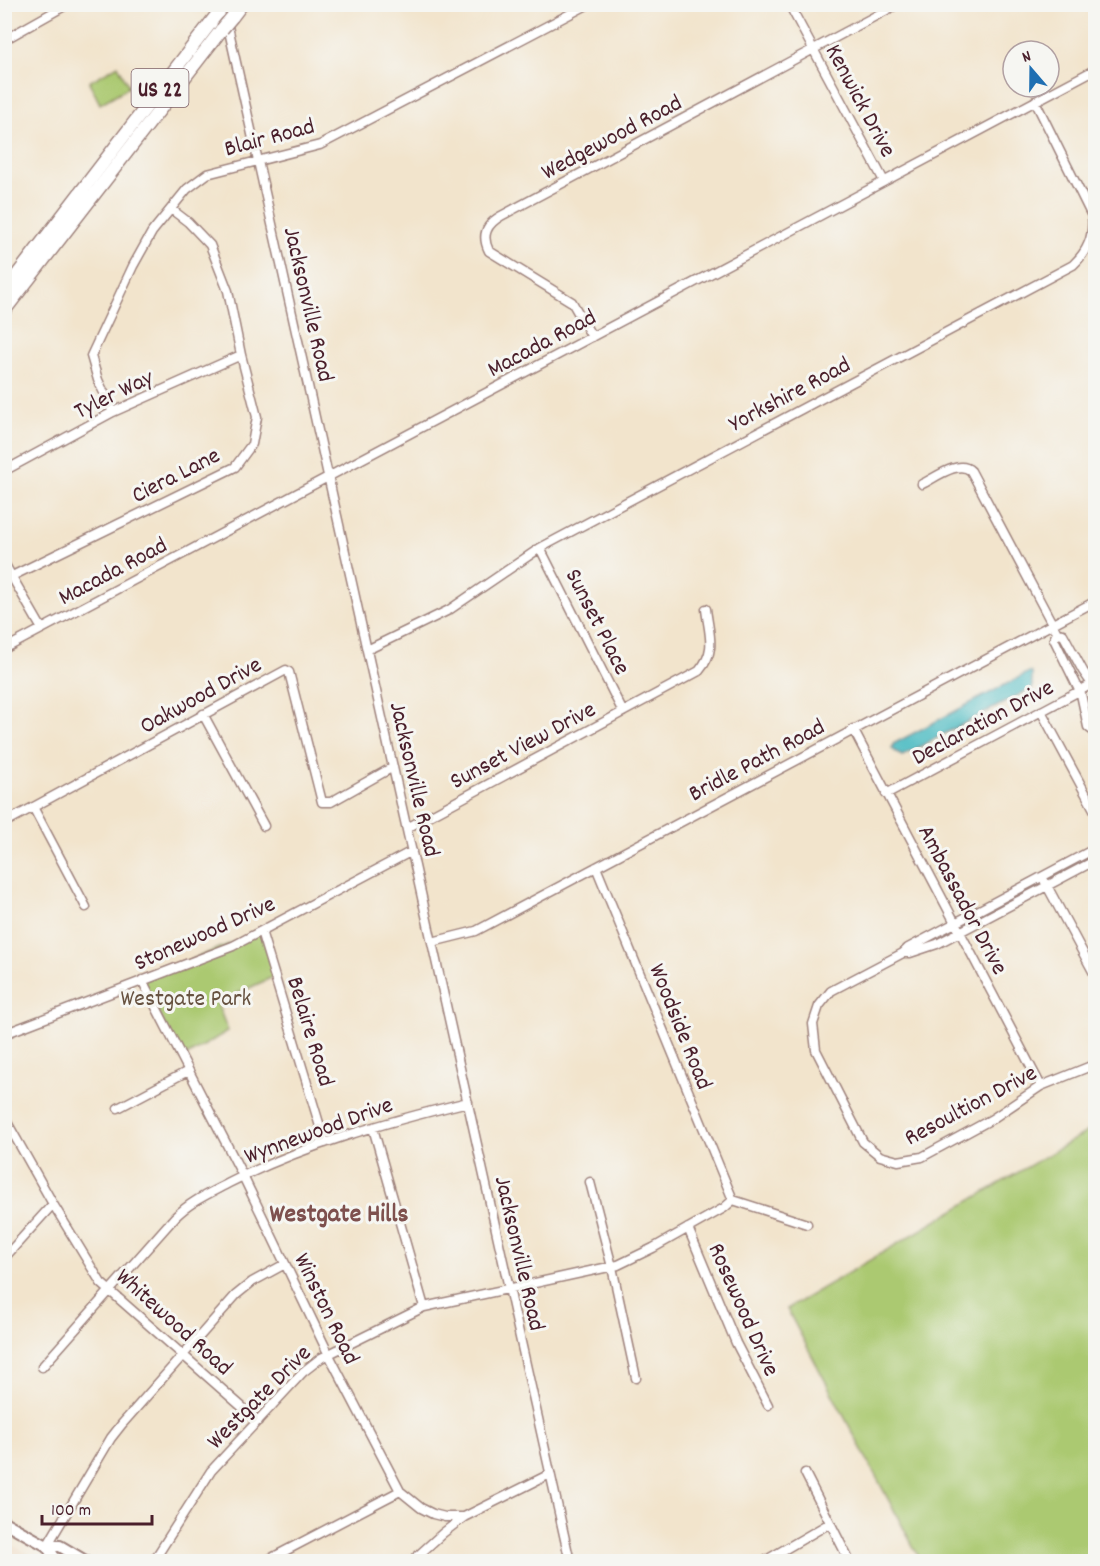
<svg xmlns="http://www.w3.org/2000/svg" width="1100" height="1566" viewBox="0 0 1100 1566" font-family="Dekko,sans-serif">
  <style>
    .built { fill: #eed6bb }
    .green { fill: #abc971; stroke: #7a744e; stroke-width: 1.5 }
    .water { fill: #4cbbc2; stroke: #4b6d76; stroke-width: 1.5 }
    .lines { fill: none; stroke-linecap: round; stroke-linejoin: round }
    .minor-casing { stroke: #9e827c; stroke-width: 11 }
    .major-casing { stroke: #9e827c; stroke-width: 14 }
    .highway-casing { stroke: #9e827c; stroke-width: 15 }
    .minor { stroke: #fff; stroke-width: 8 }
    .major { stroke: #fff; stroke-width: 10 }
    .highway { stroke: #fff; stroke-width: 12 }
    .highway-bridge-casing { stroke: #9e827c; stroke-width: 15; stroke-linecap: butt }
    .highway-bridge { stroke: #fff; stroke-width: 12 }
    .labels { text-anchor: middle; stroke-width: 6; stroke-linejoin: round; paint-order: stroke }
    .shield { fill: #f6f6f2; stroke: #7e6067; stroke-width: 1.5 }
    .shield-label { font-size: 22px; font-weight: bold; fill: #4a1f2b }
    .street-label { font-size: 24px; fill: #4a1f2b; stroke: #f6f6f2 }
    .park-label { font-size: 24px; fill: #675240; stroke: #f6f6f2 }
    .neighbourhood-label { font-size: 26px; font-weight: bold; fill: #7e504e; stroke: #f6f6f2 }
  </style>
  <rect width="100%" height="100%" fill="#f6f6f2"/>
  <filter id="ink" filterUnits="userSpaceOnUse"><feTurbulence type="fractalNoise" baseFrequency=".0167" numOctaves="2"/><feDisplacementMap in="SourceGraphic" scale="12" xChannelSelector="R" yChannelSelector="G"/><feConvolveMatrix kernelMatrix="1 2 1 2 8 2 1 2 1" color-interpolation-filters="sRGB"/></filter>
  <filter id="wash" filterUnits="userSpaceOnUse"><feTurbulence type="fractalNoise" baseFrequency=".008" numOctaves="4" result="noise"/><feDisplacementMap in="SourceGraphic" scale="24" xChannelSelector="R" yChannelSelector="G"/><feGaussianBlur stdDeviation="1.35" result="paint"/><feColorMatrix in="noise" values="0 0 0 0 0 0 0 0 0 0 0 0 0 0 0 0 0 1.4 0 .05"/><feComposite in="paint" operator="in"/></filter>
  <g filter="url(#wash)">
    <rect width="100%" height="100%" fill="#f2e4cc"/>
    <!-- built -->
    <path class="built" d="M 4,1541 L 5,1541 L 41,1561 L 5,1561 Z"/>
    <!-- green -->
    <path class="green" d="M 118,65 L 129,87 L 100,104 L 89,82 Z
      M 261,931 L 275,976 L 217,1003 L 228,1031 L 182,1059 L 142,980 Z
      M 1095,1127 L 1095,1561 L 921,1561 L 787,1309 Z"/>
    <!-- water -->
    <path class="water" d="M 1029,672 L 1032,673 L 1032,688 L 902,756 L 892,749 L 893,744 Z"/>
  </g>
  <g filter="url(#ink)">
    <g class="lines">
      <defs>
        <path id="minor" d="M 223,4 L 570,1562
          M 789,4 L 884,181
          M 4,40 L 68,4
          M 592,337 L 572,302 L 489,251 C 481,235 487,224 501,216 L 898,4
          M 113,412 L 98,380 L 91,356 L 133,266 L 152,232 L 187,189 L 207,174 L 320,145 L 589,4
          M 4,471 L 113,412 L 241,355
          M 922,484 C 935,478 959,459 971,471 L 1057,633 L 1054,639 L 1081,694 L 1088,727 L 1096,733
          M 540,548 L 623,712
          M 4,563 L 42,629
          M 4,580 L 235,467 L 252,444 L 257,417 L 241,355 L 228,291 L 210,245 L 188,222 L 171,209
          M 1057,633 L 1063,634 L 1083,671 L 1096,690
          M 4,649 L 1096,69
          M 367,650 L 449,610 L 540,548 L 1073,265 C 1088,251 1094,236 1092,216 L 1035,101
          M 1041,711 L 1096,813
          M 203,714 L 264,826
          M 853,729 L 1041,1086
          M 886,794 L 1096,682
          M 33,807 L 86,907
          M 4,823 L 286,670 L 289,672 L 322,802 L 331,802 L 393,767
          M 407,828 L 699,671 C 717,650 709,635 706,609
          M 1096,848 L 908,948 L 903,953 L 910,953 L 937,944 L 1096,860
          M 596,867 L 733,1200
          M 1045,882 L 1096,977
          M 261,931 L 325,1143
          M 432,942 L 476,931 L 1096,601
          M 903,953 L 831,991 L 819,1006 L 813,1024 L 816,1050 L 863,1142 L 880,1156 L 898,1161 L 922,1157 L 992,1119 L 1041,1086 L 1096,1064
          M 142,980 L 243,1176 L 328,1353 L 400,1491 L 421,1508 L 433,1514 L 445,1517 L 464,1517
          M 4,1034 L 233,946 L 412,851
          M 118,1108 L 188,1071
          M 4,1117 L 53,1204 L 101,1283 L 258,1421
          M 373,1128 L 424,1307
          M 590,1182 L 612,1267 L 636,1378
          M 733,1200 L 807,1224
          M 688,1228 L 736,1343 L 768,1405
          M 4,1258 L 53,1204
          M 42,1367 L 175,1217 C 191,1201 210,1193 229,1183 C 304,1145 386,1122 468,1102
          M 805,1473 L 850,1562
          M 47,1546 L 111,1438 L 122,1424 L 236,1295 L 252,1282 L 285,1264
          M 153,1562 L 211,1471 L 303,1372 L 321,1358 L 424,1307 L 618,1265 L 653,1248 L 724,1208 L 733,1200
          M 264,1562 L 400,1491
          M 411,1562 L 443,1533 L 464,1517 L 550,1474
          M 763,1562 L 830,1523"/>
        <path id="major" d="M 4,1522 L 47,1546 L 60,1546 L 87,1562
          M 47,1546 L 54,1557 L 62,1562"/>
        <path id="highway" d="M 232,17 L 242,4
          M 4,292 L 219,12
          M 4,311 L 222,29"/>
      </defs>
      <!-- minor casing -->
      <use href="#minor" class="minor-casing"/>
      <!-- major casing -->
      <use href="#major" class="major-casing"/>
      <!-- highway casing -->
      <use href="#highway" class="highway-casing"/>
      <!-- minor -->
      <use href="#minor" class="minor"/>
      <!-- major -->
      <use href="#major" class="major"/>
      <!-- highway -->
      <use href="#highway" class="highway"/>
      <defs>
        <path id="highway-bridge" d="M 219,12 L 224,4
          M 222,29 L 232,17"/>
      </defs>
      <!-- highway-bridge casing -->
      <use href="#highway-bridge" class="highway-bridge-casing"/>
      <!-- highway-bridge -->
      <use href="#highway-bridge" class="highway-bridge"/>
    </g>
  </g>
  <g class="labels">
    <!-- shield labels -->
    <rect class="shield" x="131.5" y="69" width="57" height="38" rx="4.5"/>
    <g class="shield-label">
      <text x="160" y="96">US 22</text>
    </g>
    <!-- street labels -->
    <g class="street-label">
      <text transform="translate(862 100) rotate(62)" y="8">Kenwick Drive</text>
      <text transform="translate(269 136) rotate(-15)" y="8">Blair Road</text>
      <text transform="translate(611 136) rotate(-28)" y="8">Wedgewood Road</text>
      <text transform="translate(310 304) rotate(77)" y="8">Jacksonville Road</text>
      <text transform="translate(541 342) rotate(-28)" y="8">Macada Road</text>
      <text transform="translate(113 393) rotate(-26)" y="8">Tyler Way</text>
      <text transform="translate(789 393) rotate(-28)" y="8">Yorkshire Road</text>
      <text transform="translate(175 474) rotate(-27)" y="8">Ciera Lane</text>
      <text transform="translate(112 570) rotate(-28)" y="8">Macada Road</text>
      <text transform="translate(599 621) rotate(63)" y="8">Sunset Place</text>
      <text transform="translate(200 694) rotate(-29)" y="8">Oakwood Drive</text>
      <text transform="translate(982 721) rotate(-28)" y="8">Declaration Drive</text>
      <text transform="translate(522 744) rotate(-28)" y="8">Sunset View Drive</text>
      <text transform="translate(756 759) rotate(-28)" y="8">Bridle Path Road</text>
      <text transform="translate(416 779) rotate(77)" y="8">Jacksonville Road</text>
      <text transform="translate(964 899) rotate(62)" y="8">Ambassador Drive</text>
      <text transform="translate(204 932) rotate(-24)" y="8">Stonewood Drive</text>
      <text transform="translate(682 1026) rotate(68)" y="8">Woodside Road</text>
      <text transform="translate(312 1031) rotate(73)" y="8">Belaire Road</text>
      <text transform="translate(970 1104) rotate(-28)" y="8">Resoultion Drive</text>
      <text transform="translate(318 1129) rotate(-20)" y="8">Wynnewood Drive</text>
      <text transform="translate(521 1253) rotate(77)" y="8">Jacksonville Road</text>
      <text transform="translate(328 1308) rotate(64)" y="8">Winston Road</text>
      <text transform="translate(745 1309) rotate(66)" y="8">Rosewood Drive</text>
      <text transform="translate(175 1321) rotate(42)" y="8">Whitewood Road</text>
      <text transform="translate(258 1396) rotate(-45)" y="8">Westgate Drive</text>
    </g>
    <!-- park labels -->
    <g class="park-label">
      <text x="186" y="1005">Westgate Park</text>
    </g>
    <!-- neighbourhood labels -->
    <g class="neighbourhood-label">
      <text x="339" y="1221">Westgate Hills</text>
    </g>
  </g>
  <!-- margin -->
  <rect width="1100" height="1566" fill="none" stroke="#f6f6f2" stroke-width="24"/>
  <!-- north arrow -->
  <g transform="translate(1031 69) rotate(340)"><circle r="28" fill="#f6f6f2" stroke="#b1a0a2" stroke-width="1.5"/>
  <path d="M0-4.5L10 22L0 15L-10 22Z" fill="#1f6fb2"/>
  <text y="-9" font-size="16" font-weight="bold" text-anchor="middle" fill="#4a1f2b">N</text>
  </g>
  <!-- scale -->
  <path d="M42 1515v9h110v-9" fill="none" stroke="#4a1f2b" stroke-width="3"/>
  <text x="51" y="1515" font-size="18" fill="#4a1f2b" stroke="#f6f6f2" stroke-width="4.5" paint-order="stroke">100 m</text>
</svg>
